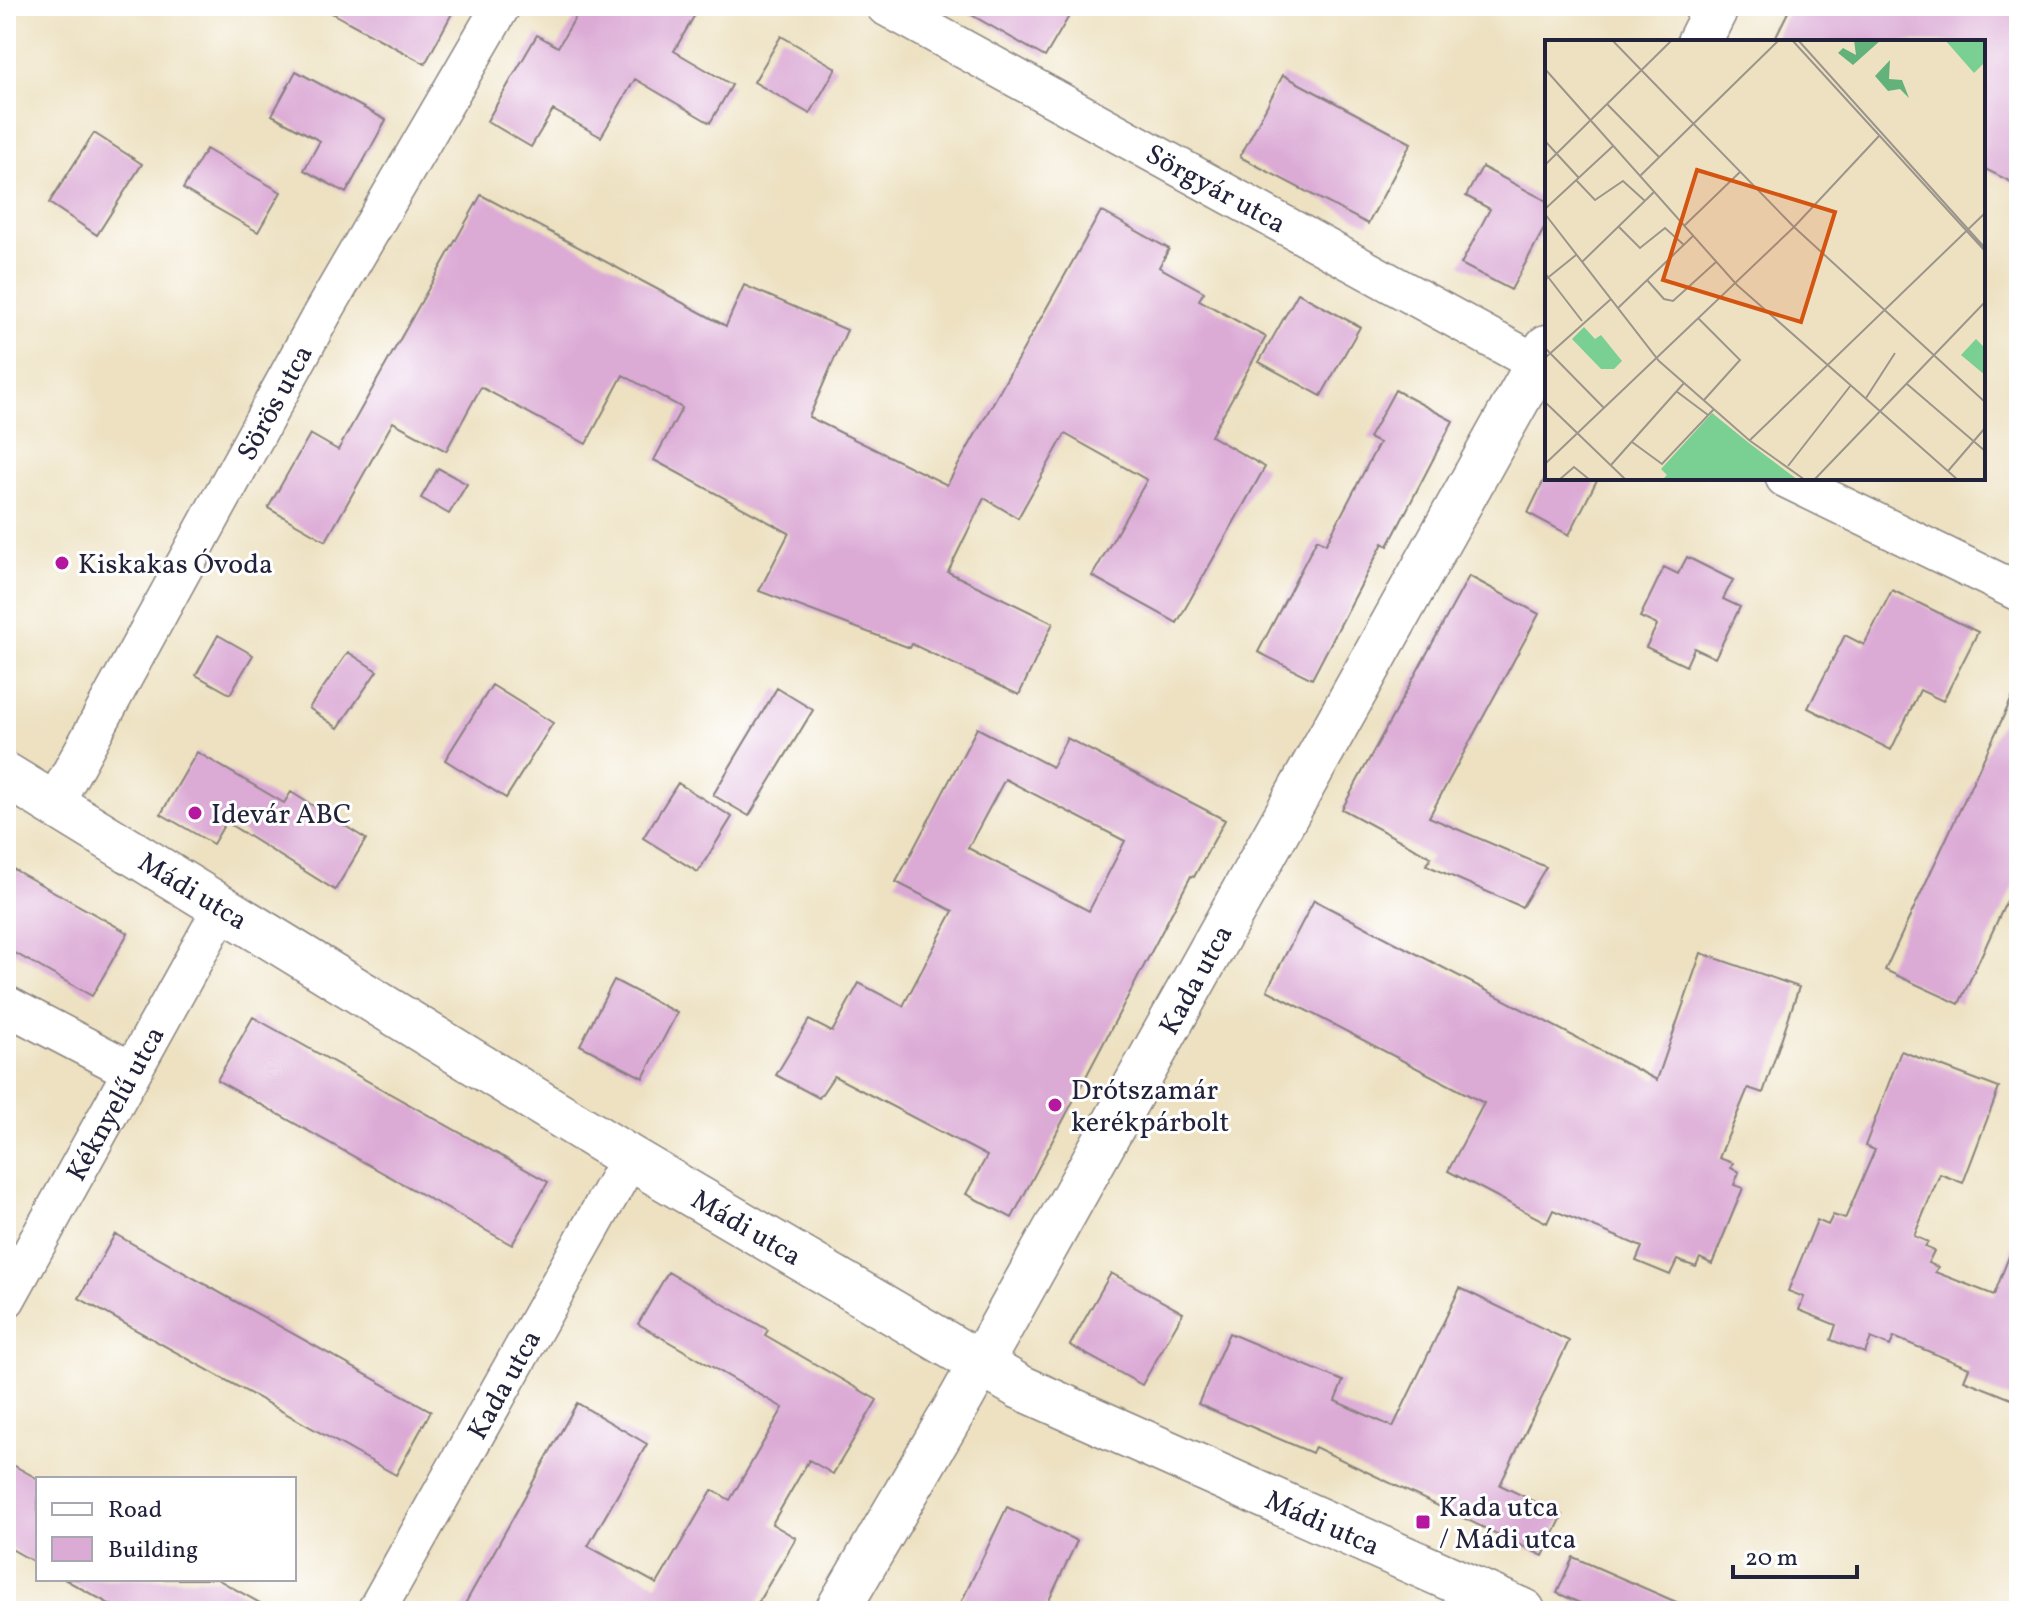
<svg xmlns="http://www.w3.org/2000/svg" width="2025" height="1617" viewBox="0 0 2025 1617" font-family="Vollkorn,serif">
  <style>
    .building { fill: #dbaad5; fill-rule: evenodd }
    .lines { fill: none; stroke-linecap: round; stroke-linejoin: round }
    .street-casing { stroke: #88827e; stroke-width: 41 }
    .secondary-casing { stroke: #88827e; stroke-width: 47 }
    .street { stroke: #fff; stroke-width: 38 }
    .secondary { stroke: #fff; stroke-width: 44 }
    .poi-dot { fill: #b5179e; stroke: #fff; stroke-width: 3 }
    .labels { text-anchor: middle; stroke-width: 6; stroke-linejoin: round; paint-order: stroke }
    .street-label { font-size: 28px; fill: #22223b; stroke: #fff }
    .poi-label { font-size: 28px; fill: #22223b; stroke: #fff; text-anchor: start }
    .inset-road { fill: none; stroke: #9c958b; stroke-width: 2 }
    .view { fill: #d45411; fill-opacity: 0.15; stroke: #d45411; stroke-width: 4 }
    .inset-edge { fill: none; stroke: #22223b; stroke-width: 4 }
  </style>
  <rect width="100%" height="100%" fill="#fff"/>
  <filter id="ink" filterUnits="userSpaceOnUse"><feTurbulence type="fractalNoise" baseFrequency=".0125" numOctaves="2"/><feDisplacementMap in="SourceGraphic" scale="16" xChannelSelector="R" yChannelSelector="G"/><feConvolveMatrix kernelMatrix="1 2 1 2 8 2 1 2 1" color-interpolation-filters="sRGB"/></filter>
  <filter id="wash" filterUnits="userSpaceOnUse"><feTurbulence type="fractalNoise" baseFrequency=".006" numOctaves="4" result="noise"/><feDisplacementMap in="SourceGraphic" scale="32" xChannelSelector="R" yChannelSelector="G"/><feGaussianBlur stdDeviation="1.8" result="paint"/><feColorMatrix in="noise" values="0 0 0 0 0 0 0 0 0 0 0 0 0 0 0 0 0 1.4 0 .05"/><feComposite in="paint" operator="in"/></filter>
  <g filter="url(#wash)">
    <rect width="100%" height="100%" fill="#ede1c1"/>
    <g id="blocks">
      <!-- building -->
      <path class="building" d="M 319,6 L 456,6 L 425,64 Z
        M 582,6 L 700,6 L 674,51 L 732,85 L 710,123 L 635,79 L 601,137 L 553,110 L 531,147 L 487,121 L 537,35 L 558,47 Z
        M 956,6 L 1075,6 L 1045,57 Z
        M 1791,6 L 2019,6 L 2019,186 L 1983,168 L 1983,42 L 1773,42 Z
        M 781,36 L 836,68 L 810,114 L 754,82 Z
        M 296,71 L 386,120 L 346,193 L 304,170 L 320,141 L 272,115 Z
        M 1283,75 L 1411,143 L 1368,224 L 1240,157 Z
        M 94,133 L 142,164 L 97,235 L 49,203 Z
        M 206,149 L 281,192 L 258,232 L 183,189 Z
        M 1482,167 L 1547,201 L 1547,223 L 1511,290 L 1461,264 L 1490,209 L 1466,196 Z
        M 481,195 L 726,326 L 744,285 L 847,330 L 809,417 L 947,485 L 1101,211 L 1169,249 L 1159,267 L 1204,292 L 1199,300 L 1266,337 L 1211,436 L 1265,467 L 1177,623 L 1092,576 L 1147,480 L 1065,434 L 1018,518 L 984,498 L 948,572 L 1053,623 L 1019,695 L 912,644 L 910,648 L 759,591 L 789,533 L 654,460 L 682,408 L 623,375 L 586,444 L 481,387 L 446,451 L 393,422 L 326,541 L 268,508 L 310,434 L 338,450 Z
        M 1298,293 L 1360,327 L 1321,396 L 1259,362 Z
        M 1395,390 L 1453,421 L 1388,546 L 1383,543 L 1312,679 L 1258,652 L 1317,539 L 1326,544 L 1379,443 L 1369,438 Z
        M 438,468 L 467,484 L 449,514 L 421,498 Z
        M 1545,478 L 1598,478 L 1569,535 L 1528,513 Z
        M 1687,557 L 1733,580 L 1723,599 L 1740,607 L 1715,658 L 1694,648 L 1686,666 L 1646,647 L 1657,625 L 1640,617 L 1664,567 L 1678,574 Z
        M 1469,576 L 1539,614 L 1429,817 L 1546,867 L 1522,907 L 1426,865 L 1431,857 L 1342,809 Z
        M 1892,590 L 1978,632 L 1943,701 L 1920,690 L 1891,750 L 1808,708 L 1845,635 L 1864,645 Z
        M 218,635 L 253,655 L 230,694 L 196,675 Z
        M 348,652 L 377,671 L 338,728 L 309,708 Z
        M 2019,683 L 2019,874 L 1959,1004 L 1885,970 Z
        M 492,685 L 553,723 L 506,798 L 445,760 Z
        M 777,688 L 813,710 L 749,816 L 713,795 Z
        M 977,728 L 1052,767 L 1067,738 L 1225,820 L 1194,877 L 1191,876 L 1012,1218 L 966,1194 L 987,1156 L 834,1076 L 819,1098 L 776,1075 L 809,1020 L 832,1032 L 859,983 L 903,1006 L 953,911 L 896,882 ZM 1005,779 L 1125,841 L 1089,911 L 968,848 Z
        M 197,752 L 284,803 L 291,792 L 366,839 L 335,890 L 226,822 L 213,844 L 161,814 Z
        M 678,783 L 732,817 L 698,872 L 643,838 Z
        M 6,865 L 128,933 L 92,996 L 6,948 Z
        M 1314,900 L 1657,1080 L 1701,953 L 1799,987 L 1763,1093 L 1748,1088 L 1719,1158 L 1733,1163 L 1731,1168 L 1739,1172 L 1734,1185 L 1743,1188 L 1712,1264 L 1700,1258 L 1696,1267 L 1677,1260 L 1670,1275 L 1636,1261 L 1642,1247 L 1553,1210 L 1547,1223 L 1448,1171 L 1484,1103 L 1267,990 Z
        M 614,980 L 677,1013 L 643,1078 L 580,1045 Z
        M 253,1017 L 548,1182 L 512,1245 L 217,1080 Z
        M 1901,1051 L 1999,1088 L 1963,1183 L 1940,1174 L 1914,1236 L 1928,1242 L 1925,1247 L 1934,1251 L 1928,1263 L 1938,1267 L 1935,1272 L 1994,1295 L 2017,1236 L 2019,1237 L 2019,1402 L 1964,1380 L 1969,1368 L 1894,1337 L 1890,1346 L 1871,1338 L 1865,1353 L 1831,1340 L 1836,1325 L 1799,1310 L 1804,1297 L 1788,1291 L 1817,1220 L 1828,1225 L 1833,1215 L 1845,1219 L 1875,1150 L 1865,1146 Z
        M 115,1234 L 431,1411 L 396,1475 L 79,1298 Z
        M 668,1272 L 768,1330 L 765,1335 L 877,1400 L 833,1474 L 809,1460 L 772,1524 L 796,1538 L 753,1611 L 461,1611 L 577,1403 L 647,1444 L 588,1546 L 657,1584 L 712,1490 L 730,1500 L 783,1408 L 638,1324 Z
        M 1111,1273 L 1183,1313 L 1142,1385 L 1070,1345 Z
        M 1460,1288 L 1569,1341 L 1500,1485 L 1563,1515 L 1543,1556 L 1315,1447 L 1312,1453 L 1198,1404 L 1229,1333 L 1343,1381 L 1335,1401 L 1393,1427 Z
        M 6,1461 L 38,1479 L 38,1564 L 6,1546 Z
        M 1007,1507 L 1077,1541 L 1044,1611 L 957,1611 Z
        M 1573,1557 L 1697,1611 L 1598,1611 L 1557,1593 Z
        M 64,1579 L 217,1579 L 274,1611 L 122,1611 Z"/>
    </g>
  </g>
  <g filter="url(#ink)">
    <use href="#blocks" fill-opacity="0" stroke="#88827e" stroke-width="2"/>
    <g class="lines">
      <defs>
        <g id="street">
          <path id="s1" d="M 885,6 L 1547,369"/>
          <path d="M 1785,478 L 2019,592"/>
          <path id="s2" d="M 54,804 L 322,314 L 501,6"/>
          <path d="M 6,1005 L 132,1071"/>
          <path id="s3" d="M 6,1299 L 223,907"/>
          <path id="s4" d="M 376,1611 L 630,1158"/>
        </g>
        <g id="secondary">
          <path d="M 1699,42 L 1717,6"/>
          <path id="s5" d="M 6,775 L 630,1158 L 1020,1387 L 1523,1611"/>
          <path id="s6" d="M 837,1611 L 962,1397 L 1547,347"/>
        </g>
      </defs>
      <!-- street casing -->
      <use href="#street" class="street-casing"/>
      <!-- secondary casing -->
      <use href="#secondary" class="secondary-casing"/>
      <!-- street -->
      <use href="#street" class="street"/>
      <!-- secondary -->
      <use href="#secondary" class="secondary"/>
    </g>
  </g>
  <!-- markers -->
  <g class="poi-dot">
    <circle cx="62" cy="563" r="8"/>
    <circle cx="195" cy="813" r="8"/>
    <circle cx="1055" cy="1105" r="8"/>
    <rect x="1415" y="1514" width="16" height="16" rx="4"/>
  </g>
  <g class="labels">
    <!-- street labels -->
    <g class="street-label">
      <text dy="10" stroke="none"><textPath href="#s1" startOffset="378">Sörgyár utca</textPath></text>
      <text dy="10" stroke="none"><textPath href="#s2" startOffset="458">Sörös utca</textPath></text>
      <text dy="10" stroke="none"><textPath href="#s5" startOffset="220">Mádi utca</textPath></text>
      <text dy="10" stroke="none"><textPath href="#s6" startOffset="726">Kada utca</textPath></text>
      <text dy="10" stroke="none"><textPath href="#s3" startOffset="224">Kéknyelű utca</textPath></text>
      <text dy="10" stroke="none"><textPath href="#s5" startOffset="868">Mádi utca</textPath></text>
      <text dy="10" stroke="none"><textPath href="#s4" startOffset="260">Kada utca</textPath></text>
      <text dy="10" stroke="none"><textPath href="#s5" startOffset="1516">Mádi utca</textPath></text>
    </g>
    <!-- poi labels -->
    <g class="poi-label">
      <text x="78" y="573">Kiskakas Óvoda</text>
      <text x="211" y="823">Idevár ABC</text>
      <text x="1071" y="1099">Drótszamár<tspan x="1071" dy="32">kerékpárbolt</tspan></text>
      <text x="1439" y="1516">Kada utca<tspan x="1439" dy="32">/ Mádi utca</tspan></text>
    </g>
  </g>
  <!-- overview -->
  <g transform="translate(1545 40)">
    <rect width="440" height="440" fill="#ede1c1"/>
    <path d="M 400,0 L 440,0 L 440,22 L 429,33 ZM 39,287 L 50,299 L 56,295 L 77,321 L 69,329 L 56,329 L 27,299 ZM 431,299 L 440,308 L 440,335 L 416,315 ZM 167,373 L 204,403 L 253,440 L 117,440 L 122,435 L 116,429 Z" fill="#7acf92"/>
    <path d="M 309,0 L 336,0 L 308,25 L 293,13 L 298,8 L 311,15 ZM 345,20 L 344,39 L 357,40 L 364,58 L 355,49 L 343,51 L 330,36 Z" fill="#63b27c"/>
    <path class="inset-road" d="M 67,0 L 249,187 L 440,362M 247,0 L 440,211M 253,0 L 440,208M 0,29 L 192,245 L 413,440M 62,64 L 114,117M 0,101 L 34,138M 0,125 L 127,0M 95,136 L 234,0M 31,140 L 50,160 L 78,141 L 100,161M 0,169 L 68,106M 0,174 L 114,321 L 204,400 L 260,440M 73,186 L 95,208 L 120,188 L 139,205M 139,186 L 196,131M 37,222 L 109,152M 0,233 L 37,281M 0,240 L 31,215M 102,240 L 119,259 L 128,261 L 171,222M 73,268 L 148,196M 153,278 L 195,320 L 159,360M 0,308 L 59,368M 0,318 L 66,259M 362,344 L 440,411M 131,351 L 163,375M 321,358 L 350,313M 0,362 L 81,440M 205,400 L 440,173M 87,402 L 117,424 L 169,369M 0,424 L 249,187 L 334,96M 66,425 L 139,343M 243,426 L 306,345M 403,431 L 440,388M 14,440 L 29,427 L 45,440M 269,440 L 440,262"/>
    <path class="view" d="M 152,130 L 290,172 L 256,282 L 118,240 Z"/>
    <rect width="440" height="440" class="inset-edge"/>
  </g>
  <!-- margin -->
  <rect width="2025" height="1617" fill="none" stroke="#fff" stroke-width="32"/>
  <!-- legend -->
  <rect x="36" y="1477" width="260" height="104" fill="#ffffff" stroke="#a7a7b1" stroke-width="2"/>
  <rect x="52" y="1503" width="40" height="12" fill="#ffffff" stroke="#a7a7b1" stroke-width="2"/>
  <text x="108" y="1517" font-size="24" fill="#22223b">Road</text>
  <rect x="52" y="1537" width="40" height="24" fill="#dbaad5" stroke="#a7a7b1" stroke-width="2"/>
  <text x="108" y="1557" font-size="24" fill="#22223b">Building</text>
  <!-- scale -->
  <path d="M1733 1565v12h124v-12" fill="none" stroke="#22223b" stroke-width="4"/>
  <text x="1745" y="1565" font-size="24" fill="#22223b" stroke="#ffffff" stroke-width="6" paint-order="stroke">20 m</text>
</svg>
